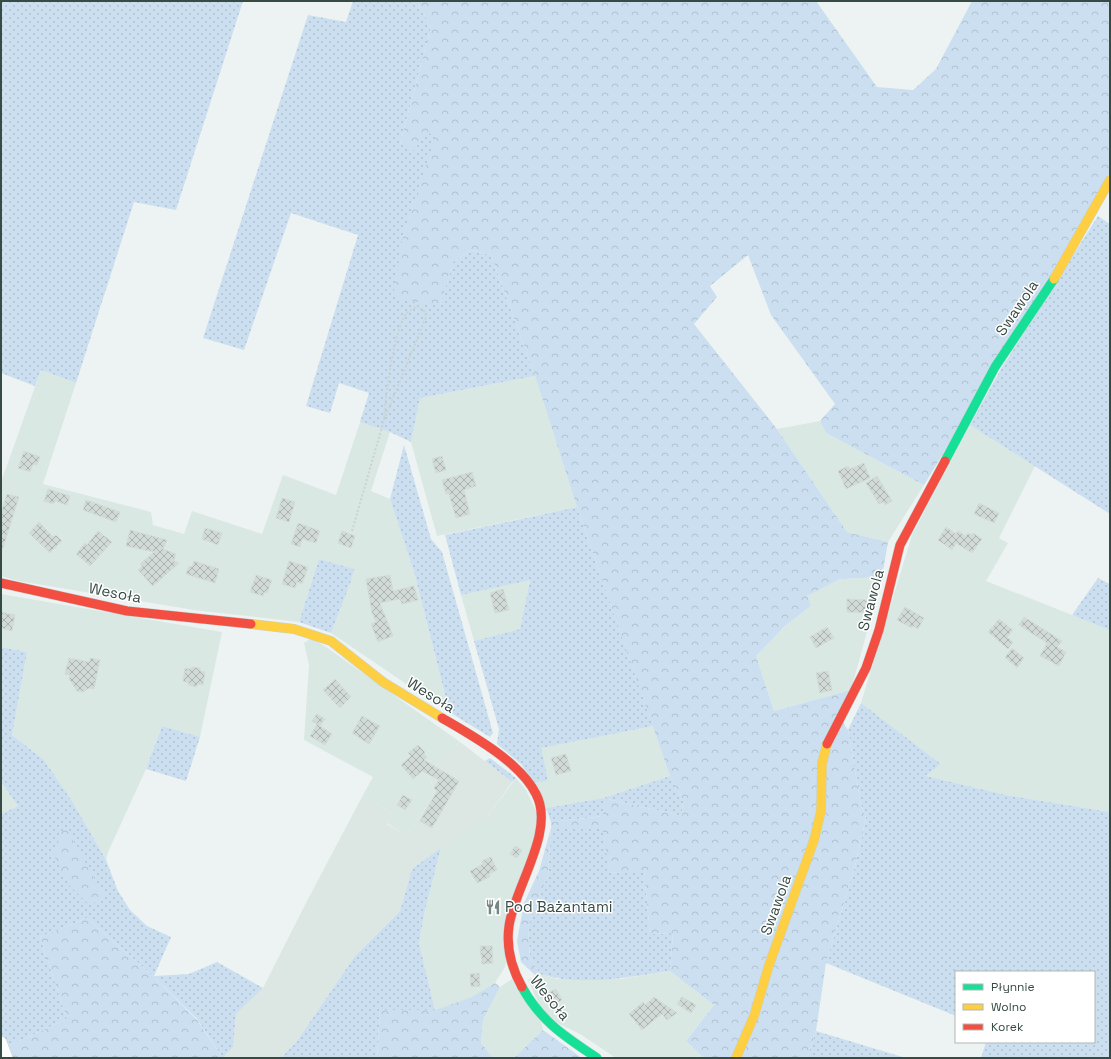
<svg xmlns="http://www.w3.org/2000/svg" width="1111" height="1059" viewBox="0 0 1111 1059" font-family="'Space Grotesk',sans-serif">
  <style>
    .residential { fill: #dae8e4 }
    .industrial { fill: #dce6e2 }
    .green { fill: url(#green-dots) }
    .forest { fill: url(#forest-crowns) }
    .building { fill: url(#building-cross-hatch); stroke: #d2dcd9 }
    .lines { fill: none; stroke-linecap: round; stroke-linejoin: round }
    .street-casing { stroke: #cad1d0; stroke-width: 12 }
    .fast-casing { stroke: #c3d3d0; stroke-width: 10 }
    .slow-casing { stroke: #c3d3d0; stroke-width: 10 }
    .jam-casing { stroke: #c3d3d0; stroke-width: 10 }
    .path { stroke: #cbd3d2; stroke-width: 2; stroke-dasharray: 2 2; stroke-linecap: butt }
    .street { stroke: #fcfdfd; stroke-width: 11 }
    .fast { stroke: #16e098; stroke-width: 9 }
    .slow { stroke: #ffcf43; stroke-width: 9 }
    .jam { stroke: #f24e42; stroke-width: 9 }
    .labels { text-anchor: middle; stroke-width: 3; stroke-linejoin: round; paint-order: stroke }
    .street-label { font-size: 15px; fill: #374b44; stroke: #fff }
    .poi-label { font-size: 15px; fill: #374b44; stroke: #fff; text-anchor: start }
  </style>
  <defs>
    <pattern id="green-dots" width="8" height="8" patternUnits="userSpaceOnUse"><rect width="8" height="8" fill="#cbdff0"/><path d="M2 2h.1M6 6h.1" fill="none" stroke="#afc1cf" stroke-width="1.8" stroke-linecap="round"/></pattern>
    <pattern id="forest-crowns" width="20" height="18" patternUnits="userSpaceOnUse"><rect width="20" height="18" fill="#cbdff0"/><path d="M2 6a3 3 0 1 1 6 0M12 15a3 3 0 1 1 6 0" fill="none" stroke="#afc1cf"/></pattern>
    <pattern id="building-cross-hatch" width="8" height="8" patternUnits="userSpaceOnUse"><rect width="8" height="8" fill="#d2dad8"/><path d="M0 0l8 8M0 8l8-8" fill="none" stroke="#abb3b1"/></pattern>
  </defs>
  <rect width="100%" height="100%" fill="#edf3f2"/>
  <!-- residential -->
  <path class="residential" d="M 41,370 L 76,383 L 43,484 L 151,512 L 153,525 L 184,534 L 192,511 L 262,534 L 283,475 L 336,495 L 360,422 L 390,432 L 371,491 L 390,499 L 414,572 L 446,700 L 436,704 L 331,633 L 350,584 L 353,569 L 319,559 L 299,622 L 194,610 L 18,581 L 1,576 L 1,482 Z
    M 535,376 L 577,507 L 437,536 L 411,442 L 420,398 Z
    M 820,421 L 826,433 L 924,485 L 888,542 L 847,532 L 777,429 Z
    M 970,425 L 1035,466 L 999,538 L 1008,543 L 986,581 L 1110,630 L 1110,812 L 1006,795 L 926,776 L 941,764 L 861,703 L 912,535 Z
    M 882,577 L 851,690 L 774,711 L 756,656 L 786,625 L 811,606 L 806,596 L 840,579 Z
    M 530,579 L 520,629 L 474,641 L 461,595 Z
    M 1,594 L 222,632 L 200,737 L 162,726 L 146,769 L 108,852 L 106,860 L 72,801 L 44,760 L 12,735 L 27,652 L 1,647 Z
    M 312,638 L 329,649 L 460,742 L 435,767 L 430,775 L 434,794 L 411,830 L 402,833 L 387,823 L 392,813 L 363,795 L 373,777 L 304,740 L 309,665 L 304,643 Z
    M 653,726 L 670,776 L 603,798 L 546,808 L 534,783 L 548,779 L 540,748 Z
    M 516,778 L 526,790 L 536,811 L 537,830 L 505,967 L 495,983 L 473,997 L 435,1010 L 419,943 L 425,910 L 441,848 L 487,817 Z
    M 1,782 L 18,806 L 1,814 Z
    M 670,971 L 714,1005 L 686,1041 L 704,1058 L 616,1058 L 580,1034 L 553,1021 L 540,1007 L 528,980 L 540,974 L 557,979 L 620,979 Z
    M 512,979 L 541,1022 L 543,1030 L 514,1058 L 493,1058 L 481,1043 L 483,1020 L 500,987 Z"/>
  <!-- industrial -->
  <path class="industrial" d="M 460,742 L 512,782 L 487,817 L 412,869 L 400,911 L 355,956 L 297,1041 L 281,1058 L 223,1058 L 233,1047 L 236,1014 L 263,988 L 307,901 L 363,795 L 392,813 L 387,824 L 402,833 L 411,830 L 434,794 L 430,775 L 435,767 Z"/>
  <!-- green -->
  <path class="green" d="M 1,1 L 243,1 L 176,210 L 134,202 L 76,383 L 41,370 L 35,386 L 1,373 Z
    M 353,1 L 417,1 L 431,27 L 400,144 L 425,130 L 436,137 L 402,240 L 440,306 L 453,262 L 470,250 L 491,255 L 535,376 L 420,398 L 411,442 L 390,432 L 360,422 L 369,393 L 339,383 L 330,413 L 306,406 L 358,235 L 291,213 L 244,350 L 203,338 L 308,15 L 346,22 Z
    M 1098,216 L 1110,224 L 1110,514 L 970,425 L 1001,369 Z
    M 404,445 L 431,539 L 442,552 L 493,733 L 490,737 L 436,704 L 446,699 L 414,572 L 390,499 Z
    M 577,507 L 653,726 L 541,748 L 548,780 L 534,783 L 521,764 L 497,744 L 499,729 L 474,641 L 520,629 L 530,580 L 461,595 L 445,535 Z
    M 319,559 L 354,569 L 350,584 L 331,633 L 299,622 Z
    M 1098,578 L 1110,584 L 1110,630 L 1072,615 Z
    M 1,647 L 27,652 L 12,735 L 44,760 L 72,801 L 106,860 L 118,891 L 130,910 L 147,926 L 171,937 L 154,976 L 189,974 L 217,962 L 263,988 L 236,1014 L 233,1047 L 223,1058 L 197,1019 L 154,977 L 87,918 L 40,937 L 67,1019 L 2,1049 L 5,1058 L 1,1058 L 1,814 L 18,806 L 1,782 Z
    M 861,703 L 941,764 L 926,776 L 1006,795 L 1110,812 L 1110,1058 L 981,1058 L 986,1042 L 1094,1042 L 1094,972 L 956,972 L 956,1016 L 826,963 L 855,866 L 866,818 L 861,805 L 848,730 Z
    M 162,726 L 200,737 L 186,781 L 146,769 Z
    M 490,758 L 516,778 L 512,782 L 485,761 Z
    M 670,776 L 683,801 L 682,816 L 603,798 L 603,816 L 551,822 L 546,808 L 603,798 Z
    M 551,828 L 603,828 L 610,873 L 644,870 L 650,934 L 673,933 L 670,971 C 628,977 582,987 540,974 L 530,958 L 528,926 L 548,875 Z
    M 441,848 L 425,910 L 419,943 L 435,1010 L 380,1010 L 377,1058 L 281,1058 L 297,1041 L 355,956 L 400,911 L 412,869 Z
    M 816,1031 L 906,1058 L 807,1058 Z"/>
  <!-- forest -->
  <path class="forest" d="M 417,1 L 816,1 L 877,87 L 913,90 L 936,69 L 972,1 L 1110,1 L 1110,172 L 1055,269 L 924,485 L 826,433 L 820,421 L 835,404 L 771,315 L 748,255 L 710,286 L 717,297 L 694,324 L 777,429 L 847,532 L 888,542 L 882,577 L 840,579 L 807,596 L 811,606 L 786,625 L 756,656 L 774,711 L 851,690 L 840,718 L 848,730 L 861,805 L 866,818 L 855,866 L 826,963 L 816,1031 L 807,1058 L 704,1058 L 686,1041 L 714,1005 L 670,971 L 673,933 L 650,934 L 644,871 L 610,873 L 602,828 L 551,828 L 548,875 L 528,926 L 530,958 L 540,974 L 536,976 L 521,962 L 517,941 L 524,903 L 539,871 L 551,828 L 551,822 L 603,816 L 603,798 L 682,816 L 683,801 L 670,776 L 577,507 L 535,376 L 491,255 L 470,250 L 453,262 L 440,306 L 400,299 L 394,291 L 402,240 L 435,137 L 425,130 L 415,151 L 400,144 L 431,27 Z
    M 66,828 L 105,897 L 89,905 L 70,886 L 53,854 L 61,832 Z
    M 87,918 L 154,977 L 197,1020 L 223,1058 L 5,1058 L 2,1049 L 67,1019 L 40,937 Z
    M 495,983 L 500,987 L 483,1020 L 481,1043 L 493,1058 L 377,1058 L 380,1010 L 435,1010 L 472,997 Z
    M 543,1030 L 582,1058 L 514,1058 Z"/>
  <!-- building -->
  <path class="building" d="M 24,451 L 40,457 L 37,465 L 33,464 L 30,472 L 18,468 Z
    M 442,456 L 446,470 L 436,473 L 432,459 Z
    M 864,463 L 870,478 L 846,489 L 838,471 L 848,466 L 850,469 Z
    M 472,472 L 476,486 L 464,490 L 470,514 L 456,518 L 449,494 L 446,494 L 442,480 Z
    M 877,476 L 892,501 L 885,505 L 883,502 L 879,504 L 866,483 Z
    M 48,489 L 70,496 L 67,505 L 55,501 L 53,504 L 44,501 Z
    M 7,494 L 19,497 L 3,548 L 1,548 L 1,513 Z
    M 282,498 L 295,502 L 289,522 L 276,518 Z
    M 86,500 L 120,512 L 116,522 L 83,510 Z
    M 979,503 L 999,513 L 994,523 L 974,514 Z
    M 39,522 L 53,537 L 56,535 L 62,541 L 50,553 L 29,533 Z
    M 298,523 L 320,531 L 316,543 L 302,539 L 300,547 L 291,544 Z
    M 946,527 L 956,534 L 958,531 L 966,536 L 968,533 L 971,535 L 973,533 L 982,539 L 972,553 L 956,543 L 952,550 L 938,540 Z
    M 205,528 L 222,533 L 218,545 L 202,539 Z
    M 130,530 L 167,540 L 163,549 L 176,554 L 174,561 L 179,563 L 153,586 L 138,570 L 142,566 L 140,564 L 154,552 L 126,546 Z
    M 98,531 L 112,542 L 90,566 L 76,554 L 85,543 L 87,545 Z
    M 342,531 L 355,536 L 351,548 L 338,543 Z
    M 194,561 L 219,569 L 215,583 L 186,574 L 189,566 L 192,567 Z
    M 289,561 L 308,567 L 302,584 L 297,582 L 295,588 L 282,584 Z
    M 256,575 L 272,580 L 267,593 L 264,592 L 263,596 L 250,592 Z
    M 390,575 L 393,591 L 414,586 L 418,600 L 402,604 L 400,599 L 380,603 L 393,636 L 378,642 L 371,624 L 376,622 L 372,613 L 366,579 Z
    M 503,589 L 509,610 L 495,613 L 490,593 Z
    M 847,599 L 867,600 L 866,613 L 847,612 Z
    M 905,607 L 924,618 L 918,629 L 913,626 L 912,628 L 897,620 Z
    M 1,612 L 15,615 L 12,631 L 1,628 Z
    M 1024,617 L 1062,641 L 1057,647 L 1066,652 L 1059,666 L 1040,656 L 1047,643 L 1019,625 Z
    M 999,619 L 1013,630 L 1007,637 L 1013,642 L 1008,649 L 988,632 Z
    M 827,627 L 834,638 L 816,648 L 810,637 Z
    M 1012,648 L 1024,658 L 1017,668 L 1005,657 Z
    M 69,658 L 89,662 L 90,658 L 100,660 L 94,689 L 89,688 L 83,692 L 77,691 L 69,679 L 70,675 L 65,674 Z
    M 192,667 L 200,668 L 200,671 L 205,672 L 203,685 L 197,684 L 197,687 L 188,685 L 189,683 L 183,681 L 185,668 L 191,669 Z
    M 828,671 L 832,690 L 820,693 L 816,673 Z
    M 335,679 L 351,697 L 340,708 L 323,690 Z
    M 317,714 L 325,719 L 320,726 L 312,721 Z
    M 362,716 L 380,726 L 369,744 L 352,733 Z
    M 317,724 L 332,734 L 325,745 L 310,736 Z
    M 418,745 L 425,752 L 424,754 L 427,757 L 424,760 L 459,781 L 432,828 L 420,821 L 437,791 L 434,788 L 439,780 L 422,771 L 413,779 L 401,765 L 411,756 L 408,753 Z
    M 566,754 L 571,771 L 556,775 L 551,758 Z
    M 403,795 L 412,800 L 405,810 L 397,805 Z
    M 515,846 L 522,850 L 517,858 L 510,854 Z
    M 491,857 L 497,870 L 489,874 L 490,877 L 477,883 L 470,871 L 483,864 L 482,861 Z
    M 480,946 L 492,946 L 493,963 L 482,964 Z
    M 479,973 L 480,986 L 471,987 L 470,974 Z
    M 556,989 L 562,1000 L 552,1006 L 546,994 Z
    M 654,997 L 677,1013 L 667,1020 L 662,1014 L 642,1030 L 629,1014 L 643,1002 L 645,1005 Z
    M 682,997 L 696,1005 L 691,1013 L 677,1004 Z"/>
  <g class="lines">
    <defs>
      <path id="street" d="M 1,1042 L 7,1058"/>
      <path id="fast" d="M 945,461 L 995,367 L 1054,279
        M 522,987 C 541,1022 566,1037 597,1058"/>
      <path id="slow" d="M 1054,279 L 1110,180
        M 251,624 L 294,629 L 331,641 L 383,682 L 442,718
        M 736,1058 L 754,1016 L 769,965 L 814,840 L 821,811 L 822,763 L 827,744"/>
      <path id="jam" d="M 1,583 L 127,611 L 251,624
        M 442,718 C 473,736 520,762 536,794 C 556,831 514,888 509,926 C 506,947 512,969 522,987
        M 827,744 L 866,668 L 879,630 L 900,545 L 945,461"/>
    </defs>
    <!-- street casing -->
    <use href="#street" class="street-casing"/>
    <!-- fast casing -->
    <use href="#fast" class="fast-casing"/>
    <!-- slow casing -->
    <use href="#slow" class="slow-casing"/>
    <!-- jam casing -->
    <use href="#jam" class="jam-casing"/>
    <!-- path -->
    <path class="path" d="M 352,531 L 384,420 L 426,317 L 425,312 L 417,306 C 414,308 410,310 407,313 C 394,327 385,399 384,420"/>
    <!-- street -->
    <use href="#street" class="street"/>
    <!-- fast -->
    <use href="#fast" class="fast"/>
    <!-- slow -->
    <use href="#slow" class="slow"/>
    <!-- jam -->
    <use href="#jam" class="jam"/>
  </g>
  <!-- icons -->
  <defs>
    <symbol id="restaurant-bare" viewBox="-9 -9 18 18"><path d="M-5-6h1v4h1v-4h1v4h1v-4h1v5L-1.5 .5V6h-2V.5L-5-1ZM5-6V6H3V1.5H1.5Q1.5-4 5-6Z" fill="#778681" stroke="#fff" stroke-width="2.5" paint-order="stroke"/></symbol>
  </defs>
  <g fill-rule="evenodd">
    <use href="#restaurant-bare" x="482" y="896" width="22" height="22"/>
  </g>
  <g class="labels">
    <!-- street labels -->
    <g class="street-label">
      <text transform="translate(1017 308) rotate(-56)" y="5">Swawola</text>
      <text transform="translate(115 593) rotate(11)" y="5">Wesoła</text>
      <text transform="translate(871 600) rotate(-75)" y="5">Swawola</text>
      <text transform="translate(431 695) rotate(32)" y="5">Wesoła</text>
      <text transform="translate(776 905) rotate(-70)" y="5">Swawola</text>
      <text transform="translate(550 998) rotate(51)" y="5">Wesoła</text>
    </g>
    <!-- poi labels -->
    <g class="poi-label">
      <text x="505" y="912">Pod Bażantami</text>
    </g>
  </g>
  <!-- border -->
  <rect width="1111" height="1059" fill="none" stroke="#374b44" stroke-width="4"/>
  <!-- legend -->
  <rect x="955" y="971" width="140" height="72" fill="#ffffff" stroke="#afb7b4"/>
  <rect x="963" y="984" width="20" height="6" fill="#16e098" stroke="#afb7b4"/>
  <text x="991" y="991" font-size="12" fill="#374b44">Płynnie</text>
  <rect x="963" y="1004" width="20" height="6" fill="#ffcf43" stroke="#afb7b4"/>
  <text x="991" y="1011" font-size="12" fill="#374b44">Wolno</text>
  <rect x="963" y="1024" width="20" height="6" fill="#f24e42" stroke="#afb7b4"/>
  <text x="991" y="1031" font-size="12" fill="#374b44">Korek</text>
</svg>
